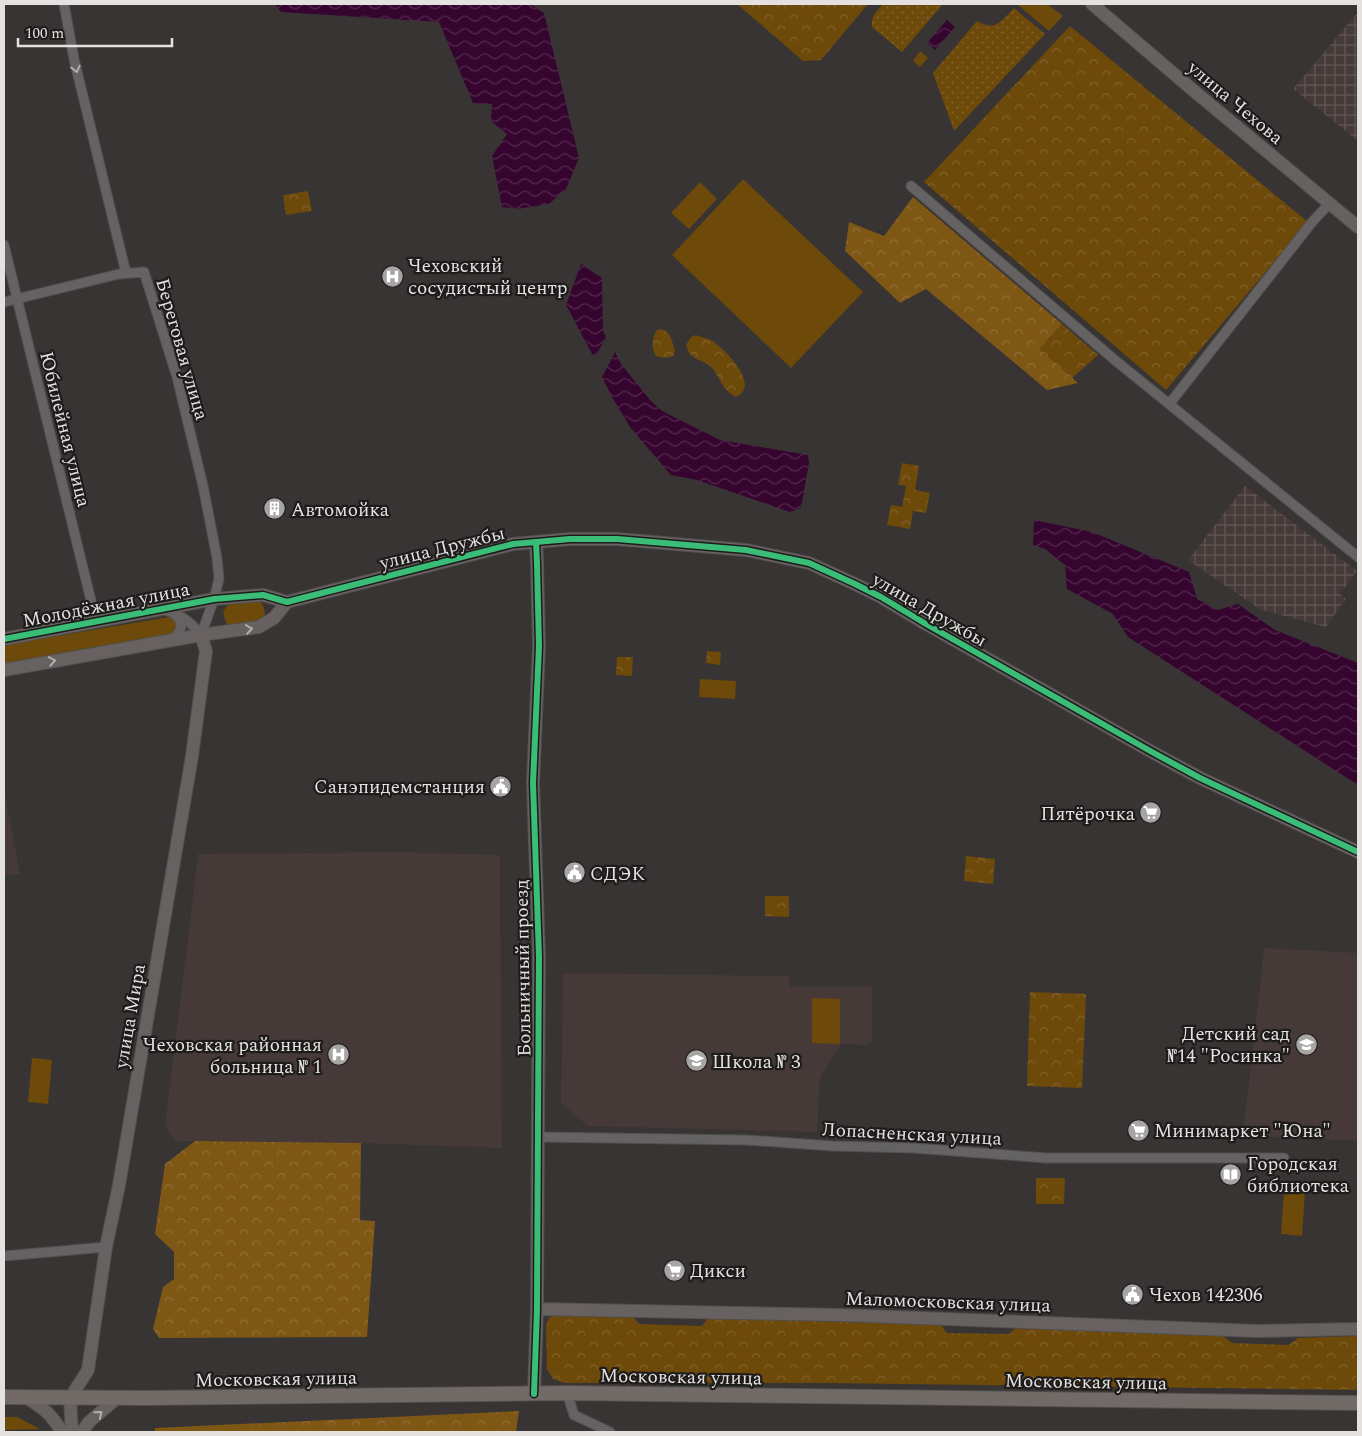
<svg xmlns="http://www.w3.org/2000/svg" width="1362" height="1436" viewBox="0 0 1362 1436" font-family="Spectral,serif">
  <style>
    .built { fill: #453a38 }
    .industrial { fill: url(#industrial-grid) }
    .grass { fill: #6d490a }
    .forest { fill: url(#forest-crowns) }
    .park { fill: url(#park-crowns) }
    .garden { fill: url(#garden-dots) }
    .water { fill: url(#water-waves) }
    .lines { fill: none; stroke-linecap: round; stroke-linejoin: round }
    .street-casing { stroke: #52504f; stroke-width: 11 }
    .secondary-casing { stroke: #52504f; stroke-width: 14 }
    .primary-casing { stroke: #52504f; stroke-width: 16 }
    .street { stroke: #646262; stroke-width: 9 }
    .secondary { stroke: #676261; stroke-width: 12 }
    .primary { stroke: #716a66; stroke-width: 14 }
    .cycleway-casing { stroke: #1e1b1b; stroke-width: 9 }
    .cycleway { stroke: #3abd76; stroke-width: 6 }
    .oneway { stroke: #b1aeae }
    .oneway2 { stroke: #b2aeae }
    .labels { text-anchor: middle; stroke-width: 4.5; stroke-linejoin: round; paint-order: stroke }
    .street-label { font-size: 19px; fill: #e4e1e1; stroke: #1e1b1b }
    .poi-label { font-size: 19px; fill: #e4e1e1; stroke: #1e1b1b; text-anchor: start }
  </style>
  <defs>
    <pattern id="industrial-grid" width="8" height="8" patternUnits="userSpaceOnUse" patternTransform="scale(1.25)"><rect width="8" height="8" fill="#453a38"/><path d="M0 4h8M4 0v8" fill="none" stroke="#605654"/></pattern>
    <pattern id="forest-crowns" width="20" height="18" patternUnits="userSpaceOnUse" patternTransform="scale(1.25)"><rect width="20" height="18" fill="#7f5715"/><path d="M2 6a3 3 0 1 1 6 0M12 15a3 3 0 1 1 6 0" fill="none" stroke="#916f37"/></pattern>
    <pattern id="park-crowns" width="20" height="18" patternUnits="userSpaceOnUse" patternTransform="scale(1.25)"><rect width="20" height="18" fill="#6d490a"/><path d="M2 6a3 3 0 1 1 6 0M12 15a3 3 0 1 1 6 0" fill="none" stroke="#82632d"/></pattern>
    <pattern id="garden-dots" width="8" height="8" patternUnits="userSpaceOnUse" patternTransform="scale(1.25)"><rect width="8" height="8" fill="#6d490a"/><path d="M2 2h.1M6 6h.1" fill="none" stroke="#82632d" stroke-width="1.8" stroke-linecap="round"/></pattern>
    <pattern id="water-waves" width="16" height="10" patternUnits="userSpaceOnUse" patternTransform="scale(1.25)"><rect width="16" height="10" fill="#36052f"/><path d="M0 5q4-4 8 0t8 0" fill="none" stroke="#53294d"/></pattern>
  </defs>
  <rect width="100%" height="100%" fill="#373433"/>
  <!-- built -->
  <path class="built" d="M 4,789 L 20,874 L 4,876 Z
    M 399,852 L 500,855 L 502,1148 L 361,1143 L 176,1141 L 165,1127 L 198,854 Z
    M 1264,948 L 1358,953 L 1358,1141 L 1243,1135 Z
    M 563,973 L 789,976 L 790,987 L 872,986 L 872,1043 L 868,1043 L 866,1045 L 841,1044 L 820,1077 L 817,1132 L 588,1126 L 561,1103 Z"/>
  <!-- industrial -->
  <path class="industrial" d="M 1358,12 L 1358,141 L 1293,89 Z
    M 1245,486 L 1357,571 L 1340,594 L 1346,599 L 1326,627 L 1261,610 L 1188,560 Z"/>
  <!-- grass -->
  <path class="grass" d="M 1019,4 L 1047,4 L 1063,16 L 1049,31 L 1018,5 Z
    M 920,51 L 928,58 L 920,67 L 913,61 Z
    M 743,179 L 863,292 L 791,368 L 672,255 Z
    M 700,182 L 717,199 L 689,229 L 671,213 Z
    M 257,600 C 264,604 264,608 265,615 C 260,623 234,628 226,623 L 223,611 L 229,604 Z
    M 169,617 L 175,619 L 177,629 L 171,634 L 4,664 L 4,645 Z
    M 700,679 L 736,681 L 735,699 L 699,697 Z
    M 812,998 L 840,999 L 840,1044 L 812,1043 Z
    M 32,1058 L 52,1060 L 48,1104 L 28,1102 Z
    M 1284,1191 L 1305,1192 L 1302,1236 L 1281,1234 Z
    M 4,1417 L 17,1417 L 40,1429 L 4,1430 Z"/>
  <!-- forest -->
  <path class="forest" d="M 913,197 L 1062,324 L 1040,349 L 1078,383 L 1047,390 L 926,289 L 900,303 L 845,251 L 849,222 L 884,236 Z
    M 195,1141 L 361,1143 L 360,1220 L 375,1221 L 367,1337 L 159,1338 L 153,1329 L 163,1287 L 174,1279 L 174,1252 L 155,1234 L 165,1164 Z
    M 519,1411 L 516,1432 L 155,1432 L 155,1428 Z"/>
  <!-- park -->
  <path class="park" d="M 737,4 L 868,4 L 821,60 L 803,61 Z
    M 1070,26 L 1308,222 L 1166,390 L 924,182 Z
    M 308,191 L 312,211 L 286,215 L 283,195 Z
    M 1062,324 L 1098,355 L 1072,378 L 1040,349 Z
    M 661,329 C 671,331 672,342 675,351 L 673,356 L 665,358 L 656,356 C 651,347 652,338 657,330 Z
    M 696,335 C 702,338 709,338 714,342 C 726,351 761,385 736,397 C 720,388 722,380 712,368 C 702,357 691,363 686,345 L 691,337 Z
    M 902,463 L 919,466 L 915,490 L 930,493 L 926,513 L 913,511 L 910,529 L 887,525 L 891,505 L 902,507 L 906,486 L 898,485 Z
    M 707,651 L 721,652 L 720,665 L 706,663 Z
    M 617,657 L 633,657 L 632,676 L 616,675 Z
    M 966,856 L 995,859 L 993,884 L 964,881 Z
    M 765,896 L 789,896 L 789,917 L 765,916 Z
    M 1030,992 L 1086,994 L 1082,1088 L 1027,1086 Z
    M 1036,1178 L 1065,1178 L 1064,1204 L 1036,1204 Z
    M 556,1314 L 632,1316 L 639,1324 L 702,1326 L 708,1318 L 941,1325 L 947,1333 L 1009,1334 L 1016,1328 L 1223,1336 L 1232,1343 L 1289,1345 L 1298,1338 L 1358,1336 L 1358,1390 L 828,1383 L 565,1383 L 553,1379 L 547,1369 L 546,1326 L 549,1318 Z"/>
  <!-- garden -->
  <path class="garden" d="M 883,4 L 943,4 L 902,52 L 872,27 C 871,16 876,12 883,4 Z
    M 1014,8 L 1045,34 L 954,131 L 933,73 L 977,21 C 996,32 1001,21 1014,8 Z"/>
  <!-- water -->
  <path class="water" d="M 275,4 L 530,4 L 544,13 L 579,158 L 566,189 L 549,204 L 517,209 L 502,207 L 492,156 L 507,134 L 491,121 L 492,104 L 473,103 L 439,22 L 281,12 Z
    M 947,20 L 955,27 L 935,50 L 927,43 Z
    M 581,264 L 602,278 L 603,331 L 606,337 L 598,352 L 594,355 L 592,354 L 566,305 Z
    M 615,352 L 621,364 L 650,400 L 662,411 L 720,440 L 808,455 L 809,463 L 801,508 L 790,512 L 697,480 L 671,475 L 630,427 L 613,399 L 602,377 Z
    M 1034,520 L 1092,532 L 1189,572 L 1197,599 L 1218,610 L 1238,604 L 1275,630 L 1358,663 L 1358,785 L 1128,637 L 1113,614 L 1067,589 L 1065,565 L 1045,549 L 1033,545 Z"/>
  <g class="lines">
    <defs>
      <path id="street" d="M 64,4 L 74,59 L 126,273
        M 911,186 L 1116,361 L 1358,557
        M 4,245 L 96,621
        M 4,302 L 119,274 L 144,272 L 177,377 L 203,486 L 217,558 L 219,579 L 214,599 L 201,635
        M 1170,403 L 1313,221 L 1329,204
        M 163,610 C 180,613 191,622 201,635
        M 172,640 C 181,633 185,623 175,615
        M 538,1137 L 746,1140 L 833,1146 L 913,1148 L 1047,1158 L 1284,1158
        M 4,1256 L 106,1247
        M 567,1393 L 574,1415 L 610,1432"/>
      <path id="secondary" d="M 1092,4 L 1194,91 L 1358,227
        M 4,639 L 214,599 L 263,595 L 287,602 L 513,544 L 570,539 L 617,539 L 746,550 L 809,563 L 855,584 L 881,597 L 926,624 L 1152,752 L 1200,778 L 1358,852
        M 4,670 L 201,635 L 259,627 L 274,618 L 287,602
        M 537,1309 L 841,1315 L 1257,1331 L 1358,1329
        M 534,1394 L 537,1309 L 538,1117 L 539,957 L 533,783 L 539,646 L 537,563 L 536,542
        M 25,1397 C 44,1408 51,1414 62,1432
        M 72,1432 L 70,1398 L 88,1370 L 106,1247 L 119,1185 L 192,756 L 206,651 L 201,635
        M 82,1432 L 89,1422 L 117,1398"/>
      <path id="primary" d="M 4,1397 L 145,1398 L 567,1393 L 1358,1403"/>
    </defs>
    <!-- street casing -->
    <use href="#street" class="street-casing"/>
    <!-- secondary casing -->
    <use href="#secondary" class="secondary-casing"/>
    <!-- primary casing -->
    <use href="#primary" class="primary-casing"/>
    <!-- street -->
    <use href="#street" class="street"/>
    <!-- secondary -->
    <use href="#secondary" class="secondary"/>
    <!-- primary -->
    <use href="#primary" class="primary"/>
    <defs>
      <path id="cycleway" d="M 4,639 L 214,599 L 263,595 L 287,602 L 513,544 L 570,539 L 617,539 L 746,550 L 809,563 L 855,584 L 881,597 L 926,624 L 1152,752 L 1200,778 L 1358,852
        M 534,1394 L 537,1309 L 538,1117 L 539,957 L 533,783 L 539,646 L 537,563 L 536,542"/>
    </defs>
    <!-- cycleway casing -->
    <use href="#cycleway" class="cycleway-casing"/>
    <!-- cycleway -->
    <use href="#cycleway" class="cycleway"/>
  </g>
  <!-- one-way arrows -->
  <defs><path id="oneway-chevron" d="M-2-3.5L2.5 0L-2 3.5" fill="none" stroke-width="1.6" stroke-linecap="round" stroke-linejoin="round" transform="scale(1.25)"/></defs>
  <use class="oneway" href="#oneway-chevron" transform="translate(76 69) rotate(77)"/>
  <g class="oneway2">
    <use href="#oneway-chevron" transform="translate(249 629) rotate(-8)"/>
    <use href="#oneway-chevron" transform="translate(52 661) rotate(-10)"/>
    <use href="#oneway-chevron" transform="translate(99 1414) rotate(-40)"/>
  </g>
  <!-- icons -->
  <defs>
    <symbol id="hospital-disc" viewBox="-11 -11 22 22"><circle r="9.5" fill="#a7a4a4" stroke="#1e1b1b"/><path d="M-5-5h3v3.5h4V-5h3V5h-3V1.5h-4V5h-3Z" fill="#fff"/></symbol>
    <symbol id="building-disc" viewBox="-11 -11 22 22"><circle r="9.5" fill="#a7a4a4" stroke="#1e1b1b"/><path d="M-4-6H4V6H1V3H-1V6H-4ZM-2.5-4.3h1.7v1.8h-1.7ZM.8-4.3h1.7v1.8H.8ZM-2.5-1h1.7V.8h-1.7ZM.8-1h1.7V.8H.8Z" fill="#fff"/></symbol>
    <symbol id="civic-disc" viewBox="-11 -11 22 22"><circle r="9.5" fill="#a7a4a4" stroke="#1e1b1b"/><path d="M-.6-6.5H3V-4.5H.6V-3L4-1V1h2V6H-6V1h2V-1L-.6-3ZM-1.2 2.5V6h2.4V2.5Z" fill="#fff"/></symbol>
    <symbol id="supermarket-disc" viewBox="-11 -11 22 22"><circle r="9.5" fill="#a7a4a4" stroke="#1e1b1b"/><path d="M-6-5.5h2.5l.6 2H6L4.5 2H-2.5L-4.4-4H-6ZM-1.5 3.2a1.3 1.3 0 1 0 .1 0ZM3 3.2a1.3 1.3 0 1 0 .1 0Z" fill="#fff"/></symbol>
    <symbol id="school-disc" viewBox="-11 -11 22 22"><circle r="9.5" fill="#a7a4a4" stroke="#1e1b1b"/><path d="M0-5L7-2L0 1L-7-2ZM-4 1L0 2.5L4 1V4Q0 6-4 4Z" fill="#fff"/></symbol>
    <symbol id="library-disc" viewBox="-11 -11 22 22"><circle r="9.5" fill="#a7a4a4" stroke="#1e1b1b"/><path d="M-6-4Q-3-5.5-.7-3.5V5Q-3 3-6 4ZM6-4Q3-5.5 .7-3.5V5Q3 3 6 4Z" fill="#fff"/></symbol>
  </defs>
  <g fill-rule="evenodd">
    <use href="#hospital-disc" x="380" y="264" width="25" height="25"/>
    <use href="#building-disc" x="262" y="496" width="25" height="25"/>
    <use href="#civic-disc" x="488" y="774" width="25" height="25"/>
    <use href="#supermarket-disc" x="1138" y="800" width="25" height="25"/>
    <use href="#civic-disc" x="562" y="860" width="25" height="25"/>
    <use href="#school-disc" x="1294" y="1032" width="25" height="25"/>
    <use href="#hospital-disc" x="326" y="1042" width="25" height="25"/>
    <use href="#school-disc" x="684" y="1048" width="25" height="25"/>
    <use href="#supermarket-disc" x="1126" y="1118" width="25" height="25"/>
    <use href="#library-disc" x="1218" y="1162" width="25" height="25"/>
    <use href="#supermarket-disc" x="662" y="1258" width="25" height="25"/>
    <use href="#civic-disc" x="1120" y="1282" width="25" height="25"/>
  </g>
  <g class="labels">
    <!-- street labels -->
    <g class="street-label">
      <text transform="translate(1236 102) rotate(40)" y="7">улица Чехова</text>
      <text transform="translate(183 349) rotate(74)" y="7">Береговая улица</text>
      <text transform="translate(66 429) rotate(76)" y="7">Юбилейная улица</text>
      <text transform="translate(442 547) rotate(-14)" y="7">улица Дружбы</text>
      <text transform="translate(106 604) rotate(-11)" y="7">Молодёжная улица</text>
      <text transform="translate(930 609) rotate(30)" y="7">улица Дружбы</text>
      <text transform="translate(522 968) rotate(-91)" y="7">Больничный проезд</text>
      <text transform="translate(129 1016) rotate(-80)" y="7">улица Мира</text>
      <text transform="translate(912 1133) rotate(3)" y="7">Лопасненская улица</text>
      <text transform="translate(948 1301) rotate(2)" y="7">Маломосковская улица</text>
      <text transform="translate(681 1376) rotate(1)" y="7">Московская улица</text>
      <text transform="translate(276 1378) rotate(-1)" y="7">Московская улица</text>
      <text transform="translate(1086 1381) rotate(1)" y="7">Московская улица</text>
    </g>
    <!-- poi labels -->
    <g class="poi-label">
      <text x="408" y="272">Чеховский<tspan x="408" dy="22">сосудистый центр</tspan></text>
      <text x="291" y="516">Автомойка</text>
      <text x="485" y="793" text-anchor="end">Санэпидемстанция</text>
      <text x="1135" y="820" text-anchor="end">Пятёрочка</text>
      <text x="590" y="880">СДЭК</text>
      <text x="1290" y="1040" text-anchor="end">Детский сад<tspan x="1290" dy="22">№14 "Росинка"</tspan></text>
      <text x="322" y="1051" text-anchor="end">Чеховская районная<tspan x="322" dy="22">больница № 1</tspan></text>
      <text x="712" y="1068">Школа № 3</text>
      <text x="1154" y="1137">Минимаркет "Юна"</text>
      <text x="1247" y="1170">Городская<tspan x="1247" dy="22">библиотека</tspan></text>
      <text x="690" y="1277">Дикси</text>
      <text x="1149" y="1301">Чехов 142306</text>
    </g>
  </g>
  <!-- border -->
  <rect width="1362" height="1436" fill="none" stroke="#e4e1e1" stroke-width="10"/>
  <!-- scale -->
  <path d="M18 38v8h154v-8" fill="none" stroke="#e4e1e1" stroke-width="2.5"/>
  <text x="25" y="38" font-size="15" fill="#e4e1e1" stroke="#1e1b1b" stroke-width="4" paint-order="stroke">100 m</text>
</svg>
